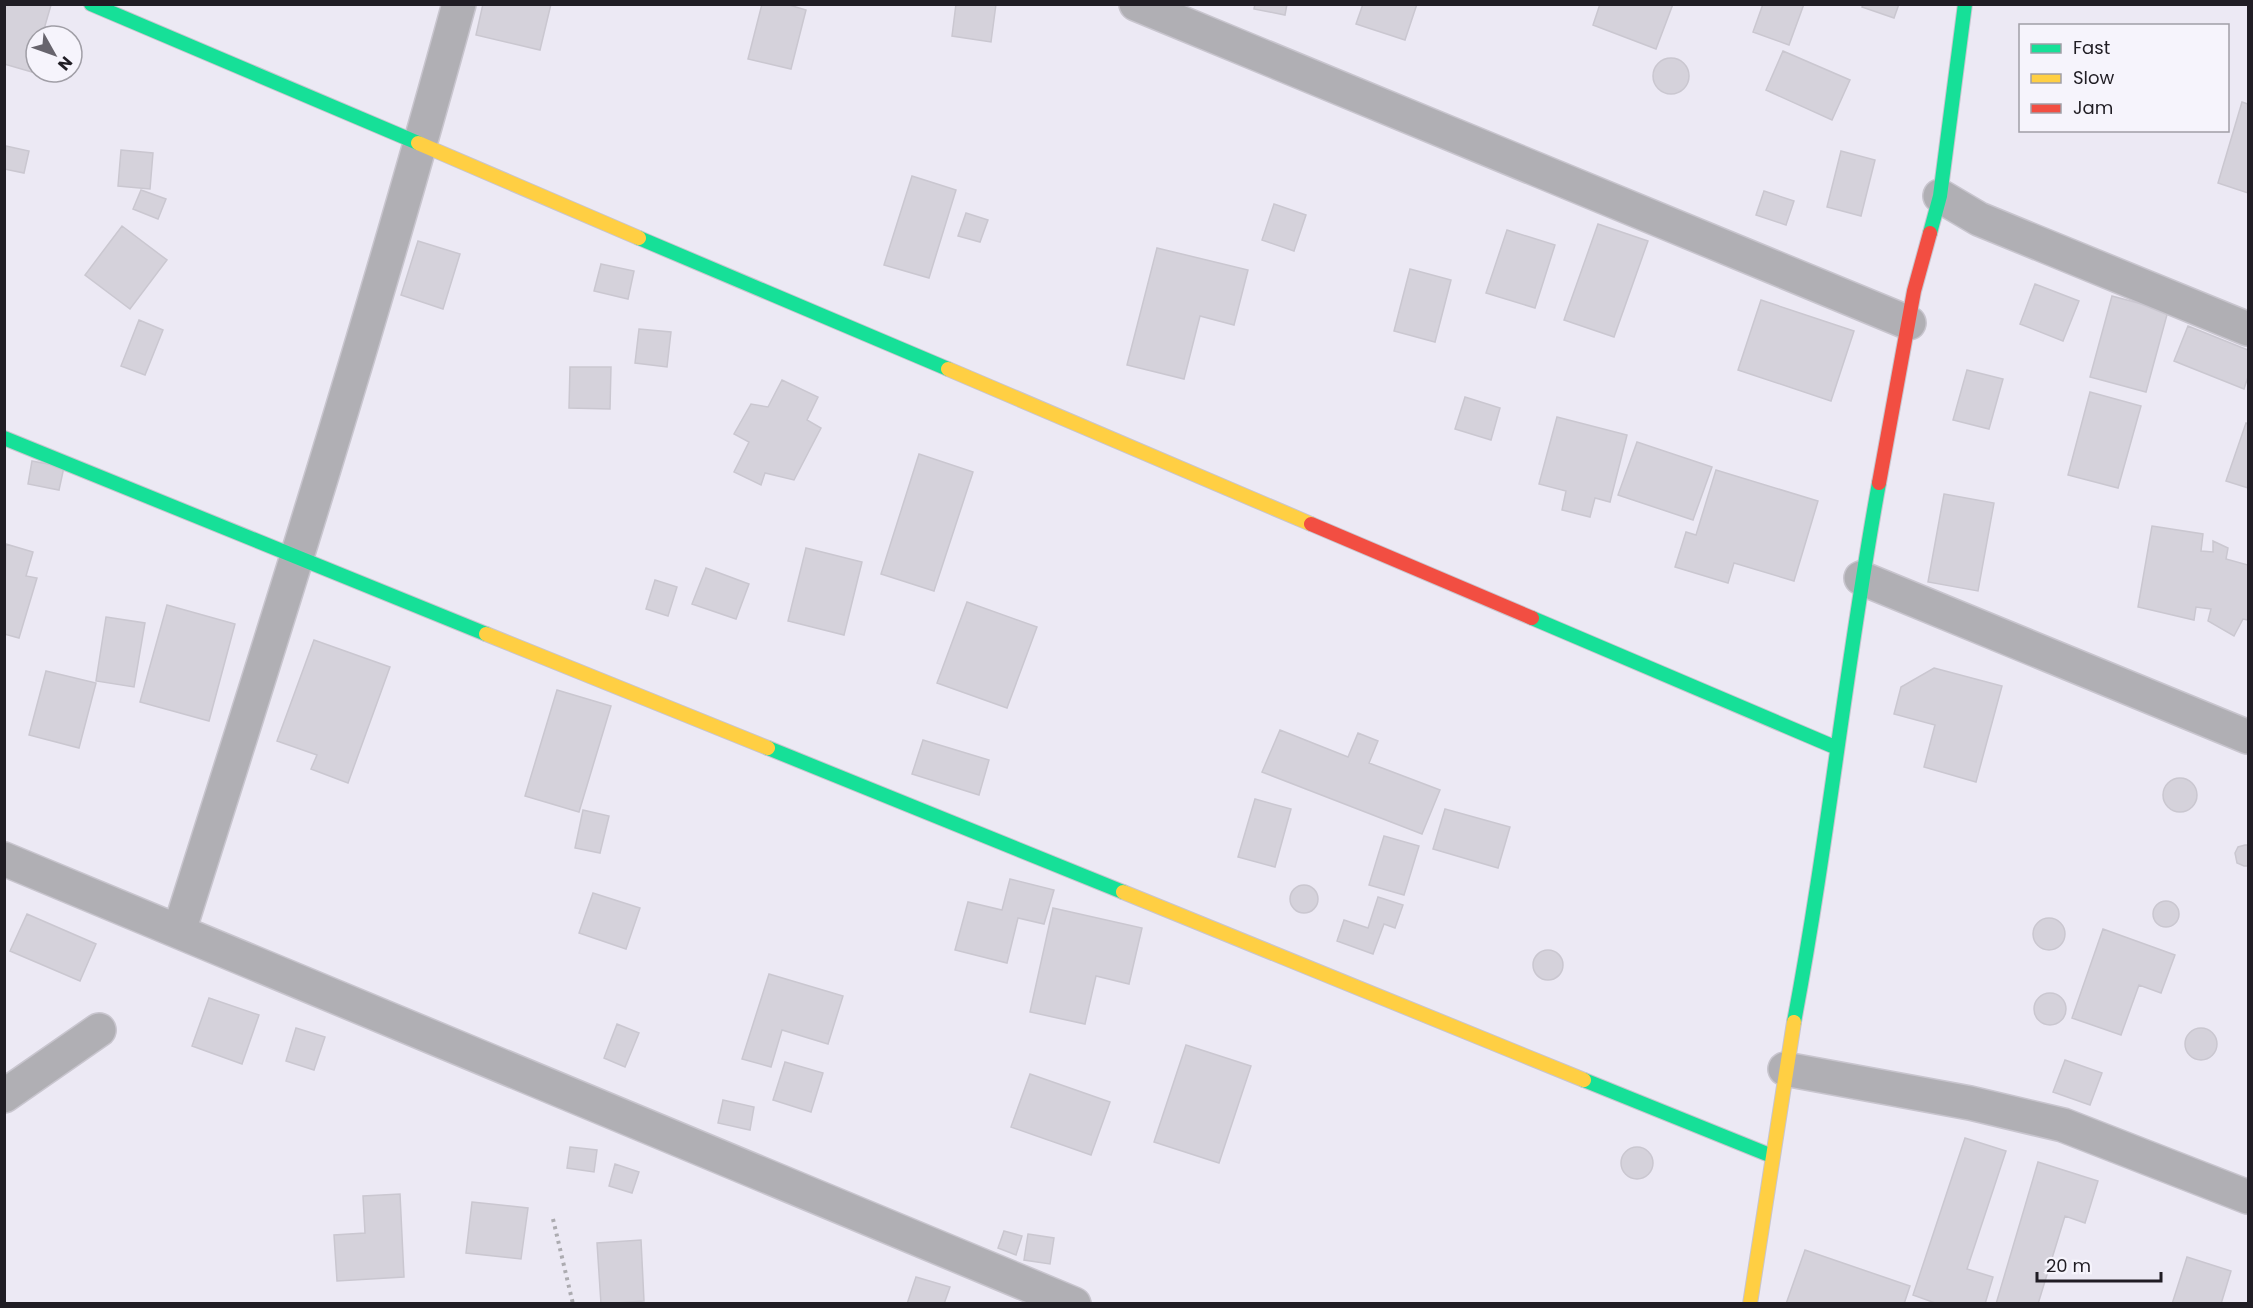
<svg xmlns="http://www.w3.org/2000/svg" width="2253" height="1308" viewBox="0 0 2253 1308" font-family="Poppins,sans-serif">
  <style>
    .building { fill: #d5d2db; stroke: #cac7d0; stroke-width: 1.5 }
    .lines { fill: none; stroke-linecap: round; stroke-linejoin: round }
    .street-casing { stroke: #c8c5ce; stroke-width: 36 }
    .fast-casing { stroke: #c8c5ce; stroke-width: 16 }
    .slow-casing { stroke: #c8c5ce; stroke-width: 16 }
    .jam-casing { stroke: #c8c5ce; stroke-width: 16 }
    .path { stroke: #acabb0; stroke-width: 4; stroke-dasharray: 3 4.5; stroke-linecap: butt }
    .street { stroke: #b0afb4; stroke-width: 33 }
    .fast { stroke: #16e098; stroke-width: 14 }
    .slow { stroke: #ffcf43; stroke-width: 14 }
    .jam { stroke: #f24e42; stroke-width: 14 }
  </style>
  <rect width="100%" height="100%" fill="#ece9f4"/>
  <!-- building -->
  <path class="building" d="M 4,4 L 51,5 L 42,36 L 36,36 L 36,57 L 32,72 L 4,64 Z
    M 483,4 L 551,4 L 540,50 L 476,35 Z
    M 762,4 L 786,4 L 806,10 L 791,69 L 748,59 Z
    M 956,4 L 996,4 L 991,42 L 952,36 Z
    M 1255,4 L 1287,4 L 1285,15 L 1254,9 Z
    M 1363,4 L 1417,4 L 1405,40 L 1356,24 Z
    M 1600,4 L 1673,4 L 1656,49 L 1593,25 Z
    M 1763,4 L 1804,4 L 1789,45 L 1753,32 Z
    M 1863,4 L 1899,4 L 1894,18 L 1862,7 Z
    M 1783,51 L 1850,80 L 1832,120 L 1766,90 Z
    M1653 76a18 18 0 1 1 36 0a18 18 0 1 1-36 0Z
    M 2242,102 L 2248,104 L 2248,193 L 2218,183 Z
    M 6,146 L 29,151 L 24,173 L 4,169 Z
    M 121,150 L 153,153 L 150,189 L 118,186 Z
    M 1841,151 L 1875,160 L 1861,216 L 1827,207 Z
    M 912,176 L 956,190 L 929,278 L 884,265 Z
    M 141,190 L 166,199 L 158,219 L 133,209 Z
    M 1764,191 L 1794,201 L 1786,225 L 1756,215 Z
    M 1274,204 L 1306,215 L 1294,251 L 1262,240 Z
    M 966,213 L 988,220 L 980,242 L 958,236 Z
    M 1598,224 L 1648,241 L 1614,337 L 1564,320 Z
    M 122,226 L 167,260 L 130,309 L 85,275 Z
    M 1507,230 L 1555,245 L 1535,308 L 1486,293 Z
    M 418,241 L 460,254 L 443,309 L 401,295 Z
    M 1157,248 L 1248,270 L 1234,325 L 1200,316 L 1184,379 L 1127,365 Z
    M 601,264 L 634,271 L 628,299 L 594,291 Z
    M 1410,269 L 1451,280 L 1435,342 L 1394,331 Z
    M 2035,284 L 2079,301 L 2063,341 L 2020,324 Z
    M 2112,296 L 2168,311 L 2146,392 L 2090,377 Z
    M 1761,300 L 1854,331 L 1831,401 L 1738,370 Z
    M 139,320 L 163,330 L 145,375 L 121,366 Z
    M 2188,326 L 2248,350 L 2248,377 L 2244,389 L 2174,361 Z
    M 639,329 L 671,332 L 667,367 L 635,363 Z
    M 570,367 L 611,367 L 610,409 L 569,408 Z
    M 1967,370 L 2003,379 L 1989,429 L 1953,420 Z
    M 782,380 L 818,397 L 807,420 L 821,428 L 794,480 L 765,473 L 761,485 L 734,472 L 749,442 L 734,434 L 751,404 L 768,407 Z
    M 2090,392 L 2141,406 L 2118,488 L 2068,475 Z
    M 1465,397 L 1500,408 L 1491,440 L 1455,429 Z
    M 1557,417 L 1627,435 L 1610,502 L 1595,498 L 1590,517 L 1562,510 L 1566,491 L 1539,484 Z
    M 2246,423 L 2248,424 L 2248,488 L 2226,481 Z
    M 1637,442 L 1712,467 L 1693,520 L 1618,495 Z
    M 919,454 L 973,472 L 934,591 L 881,574 Z
    M 32,461 L 64,467 L 59,490 L 28,484 Z
    M 1716,470 L 1818,501 L 1794,581 L 1734,563 L 1728,583 L 1675,567 L 1686,532 L 1696,535 Z
    M 1944,494 L 1994,503 L 1978,591 L 1928,582 Z
    M 2152,526 L 2203,534 L 2201,551 L 2213,552 L 2213,541 L 2228,548 L 2226,559 L 2248,565 L 2248,620 L 2243,619 L 2234,636 L 2208,621 L 2211,609 L 2196,607 L 2194,620 L 2138,607 Z
    M 6,544 L 33,552 L 26,576 L 37,578 L 19,638 L 4,634 Z
    M 806,548 L 862,562 L 844,635 L 788,621 Z
    M 706,568 L 749,584 L 736,619 L 692,604 Z
    M 655,580 L 677,587 L 668,616 L 646,609 Z
    M 967,602 L 1037,627 L 1007,708 L 937,683 Z
    M 167,605 L 235,624 L 209,721 L 140,702 Z
    M 106,617 L 145,623 L 134,687 L 96,681 Z
    M 314,640 L 390,667 L 348,783 L 311,769 L 317,755 L 277,741 Z
    M 1934,668 L 2002,686 L 1976,782 L 1924,767 L 1935,725 L 1894,714 L 1901,687 Z
    M 46,671 L 96,683 L 79,748 L 29,735 Z
    M 557,690 L 611,706 L 579,812 L 525,796 Z
    M 1280,730 L 1348,757 L 1358,733 L 1378,741 L 1369,763 L 1440,790 L 1422,834 L 1262,772 Z
    M 923,740 L 989,760 L 979,795 L 912,774 Z
    M2163 795a17 17 0 1 1 34 0a17 17 0 1 1-34 0Z
    M 1255,799 L 1291,809 L 1275,867 L 1238,857 Z
    M 1445,809 L 1510,827 L 1498,868 L 1433,849 Z
    M 583,810 L 609,816 L 600,853 L 575,848 Z
    M 1384,836 L 1419,846 L 1404,895 L 1369,885 Z
    M 2245,845 L 2248,845 L 2248,866 L 2244,866 L 2237,863 L 2235,853 L 2238,847 Z
    M 1010,879 L 1054,890 L 1044,924 L 1018,918 L 1007,963 L 955,950 L 968,902 L 1002,910 Z
    M1290 899a14 14 0 1 1 28 0a14 14 0 1 1-28 0Z
    M 593,893 L 640,908 L 626,949 L 579,933 Z
    M 1378,897 L 1403,905 L 1395,928 L 1384,924 L 1373,954 L 1337,941 L 1344,920 L 1368,928 Z
    M2153 914a13 13 0 1 1 26 0a13 13 0 1 1-26 0Z
    M 1053,908 L 1142,928 L 1129,984 L 1096,976 L 1085,1024 L 1030,1012 Z
    M 27,914 L 96,944 L 80,981 L 10,951 Z
    M2033 934a16 16 0 1 1 32 0a16 16 0 1 1-32 0Z
    M 2103,929 L 2175,955 L 2161,993 L 2139,985 L 2121,1035 L 2072,1018 Z
    M1533 965a15 15 0 1 1 30 0a15 15 0 1 1-30 0Z
    M 769,974 L 843,996 L 828,1044 L 782,1030 L 771,1067 L 742,1059 Z
    M2034 1009a16 16 0 1 1 32 0a16 16 0 1 1-32 0Z
    M 209,998 L 259,1015 L 242,1064 L 192,1046 Z
    M 617,1024 L 639,1033 L 625,1067 L 604,1058 Z
    M2185 1044a16 16 0 1 1 32 0a16 16 0 1 1-32 0Z
    M 296,1028 L 325,1037 L 314,1070 L 286,1061 Z
    M 1186,1045 L 1251,1066 L 1219,1163 L 1154,1142 Z
    M 2065,1060 L 2102,1073 L 2090,1105 L 2053,1092 Z
    M 785,1062 L 823,1073 L 811,1112 L 773,1100 Z
    M 1030,1074 L 1110,1102 L 1091,1155 L 1011,1127 Z
    M 723,1100 L 754,1107 L 750,1130 L 718,1123 Z
    M 1965,1138 L 2006,1151 L 1967,1269 L 1993,1277 L 1985,1304 L 1938,1304 L 1913,1295 Z
    M1621 1163a16 16 0 1 1 32 0a16 16 0 1 1-32 0Z
    M 570,1147 L 597,1150 L 594,1172 L 567,1168 Z
    M 2038,1162 L 2098,1181 L 2085,1223 L 2065,1216 L 2038,1304 L 1996,1304 Z
    M 615,1164 L 639,1172 L 632,1193 L 609,1186 Z
    M 400,1194 L 404,1277 L 337,1281 L 334,1235 L 365,1233 L 363,1196 Z
    M 472,1202 L 528,1208 L 521,1259 L 466,1253 Z
    M 1004,1231 L 1022,1236 L 1016,1255 L 998,1248 Z
    M 1028,1234 L 1054,1238 L 1050,1264 L 1024,1260 Z
    M 641,1240 L 644,1301 L 601,1304 L 597,1243 Z
    M 1805,1250 L 1910,1286 L 1904,1304 L 1786,1304 Z
    M 2187,1257 L 2231,1271 L 2221,1304 L 2172,1304 Z
    M 916,1277 L 950,1287 L 944,1304 L 907,1304 Z"/>
  <g class="lines">
    <defs>
      <path id="street" d="M 1136,4 L 1909,323
        M 1940,196 L 1979,219 L 2248,329
        M 1861,578 L 2248,737
        M 4,859 L 1074,1304
        M 179,931 C 277,623 374,316 459,4
        M 1785,1069 L 1970,1103 L 2063,1125 L 2248,1197
        M 4,1096 L 99,1030"/>
      <path id="fast" d="M 91,4 L 418,143
        M 1930,233 L 1940,196 L 1965,4
        M 639,238 L 948,369
        M 4,438 L 486,634
        M 1532,618 L 1837,748
        M 768,748 L 1123,892
        M 1794,1022 C 1828,843 1846,662 1879,483
        M 1584,1080 L 1772,1156"/>
      <path id="slow" d="M 418,143 L 639,238
        M 948,369 L 1311,524
        M 486,634 L 768,748
        M 1123,892 L 1584,1080
        M 1750,1304 L 1794,1022"/>
      <path id="jam" d="M 1879,483 L 1914,291 L 1930,233
        M 1311,524 L 1532,618"/>
    </defs>
    <!-- street casing -->
    <use href="#street" class="street-casing"/>
    <!-- fast casing -->
    <use href="#fast" class="fast-casing"/>
    <!-- slow casing -->
    <use href="#slow" class="slow-casing"/>
    <!-- jam casing -->
    <use href="#jam" class="jam-casing"/>
    <!-- path -->
    <path class="path" d="M 553,1219 L 573,1304"/>
    <!-- street -->
    <use href="#street" class="street"/>
    <!-- fast -->
    <use href="#fast" class="fast"/>
    <!-- slow -->
    <use href="#slow" class="slow"/>
    <!-- jam -->
    <use href="#jam" class="jam"/>
  </g>
  <!-- border -->
  <rect width="2253" height="1308" fill="none" stroke="#201d24" stroke-width="12"/>
  <!-- legend -->
  <rect x="2019" y="24" width="210" height="108" fill="#f6f4fc" stroke="#a09ea6" stroke-width="1.5"/>
  <rect x="2031" y="44" width="30" height="9" fill="#16e098" stroke="#a09ea6" stroke-width="1.5"/>
  <text x="2073" y="54" font-size="18" fill="#201d24">Fast</text>
  <rect x="2031" y="74" width="30" height="9" fill="#ffcf43" stroke="#a09ea6" stroke-width="1.5"/>
  <text x="2073" y="84" font-size="18" fill="#201d24">Slow</text>
  <rect x="2031" y="104" width="30" height="9" fill="#f24e42" stroke="#a09ea6" stroke-width="1.5"/>
  <text x="2073" y="114" font-size="18" fill="#201d24">Jam</text>
  <!-- north arrow -->
  <g transform="translate(54 54) rotate(130)"><circle r="28" fill="#f6f4fc" stroke="#a09ea6" stroke-width="1.5"/>
  <path d="M0-4.5L10 22L0 15L-10 22Z" fill="#67646d"/>
  <text y="-9" font-size="16" font-weight="bold" text-anchor="middle" fill="#201d24">N</text>
  </g>
  <!-- scale -->
  <path d="M2037 1272v9h124v-9" fill="none" stroke="#201d24" stroke-width="3"/>
  <text x="2046" y="1272" font-size="18" fill="#201d24" stroke="#f6f4fc" stroke-width="4.5" paint-order="stroke">20 m</text>
</svg>
